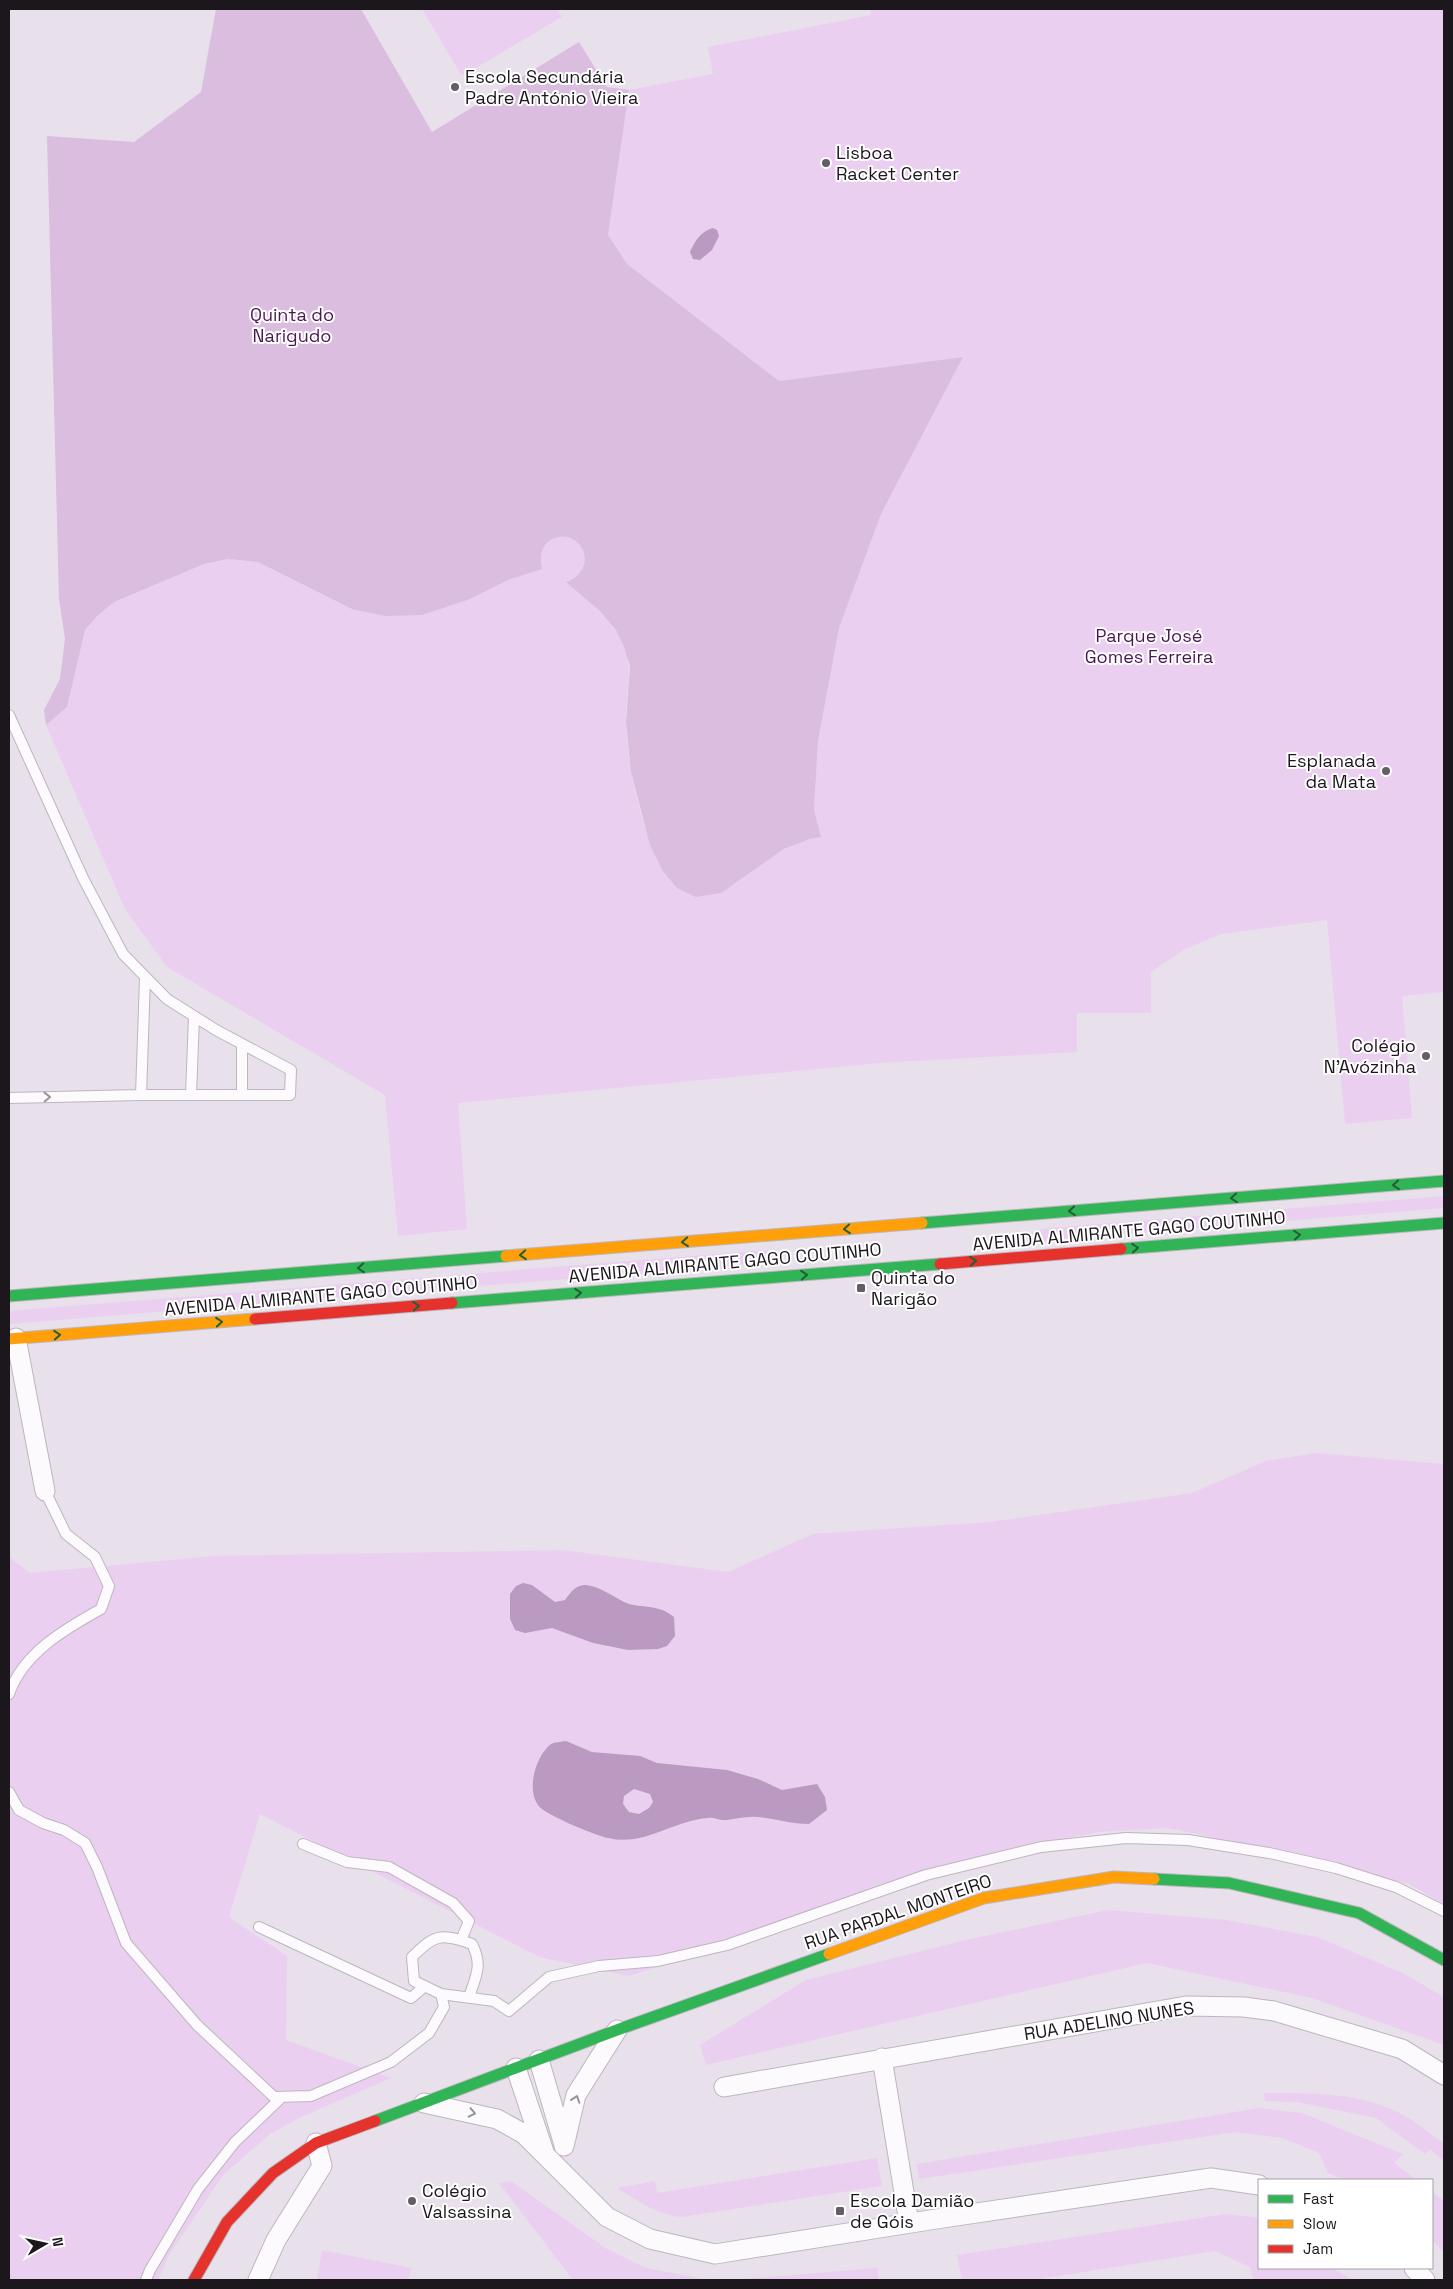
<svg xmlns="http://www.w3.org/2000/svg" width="1453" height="2289" viewBox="0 0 1453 2289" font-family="'Space Grotesk',sans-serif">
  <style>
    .green { fill: #ebcff1 }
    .forest { fill: #dabddf }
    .water { fill: #ba9ac1; fill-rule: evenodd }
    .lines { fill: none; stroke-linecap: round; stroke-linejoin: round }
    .lane-casing { stroke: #bdb6be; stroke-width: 12 }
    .street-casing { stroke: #bdb6be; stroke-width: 21 }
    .fast-casing { stroke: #bdb6be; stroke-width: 13 }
    .slow-casing { stroke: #bdb6be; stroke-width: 13 }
    .jam-casing { stroke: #bdb6be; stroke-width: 13 }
    .lane { stroke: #fcfafc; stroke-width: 10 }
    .street { stroke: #fcfafc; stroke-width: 19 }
    .fast { stroke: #30b455; stroke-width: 11 }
    .slow { stroke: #ff9f0a; stroke-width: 11 }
    .jam { stroke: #e5322d; stroke-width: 11 }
    .oneway { stroke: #979398 }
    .oneway2 { stroke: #255d36 }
    .poi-dot { fill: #635d65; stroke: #fff; stroke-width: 2 }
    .labels { text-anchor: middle; stroke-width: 4; stroke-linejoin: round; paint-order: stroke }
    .poi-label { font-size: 18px; fill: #1c161d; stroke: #fff; text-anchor: start }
    .park-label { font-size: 18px; fill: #4c1656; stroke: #fff }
    .street-label { font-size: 18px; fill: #1c161d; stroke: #fff }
  </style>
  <rect width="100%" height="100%" fill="#e8e0ea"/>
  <!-- green -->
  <path class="green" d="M 422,9 L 557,9 L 562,17 L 462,76 Z
    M 870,9 L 1444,9 L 1444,992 L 1402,996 L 1412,1118 L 1345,1124 L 1327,920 L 1221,934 L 1185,949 L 1151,972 L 1151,1013 L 1077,1013 L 1077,1052 L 880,1063 L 458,1103 L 467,1229 L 398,1236 L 385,1095 L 167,967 L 125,909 L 46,725 L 67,707 L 85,630 L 97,616 L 114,602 L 204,564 L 228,559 L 258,562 L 352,609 L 470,599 L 508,580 L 541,569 C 540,558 540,548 549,541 C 576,521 604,567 567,581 C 587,599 612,617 623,643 C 634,671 625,693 626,722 C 628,773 640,824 662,870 L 769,859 C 786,848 802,840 821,837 L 814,810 L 818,741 L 839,628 L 881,514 L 963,357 L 779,381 L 626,264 L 608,235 L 629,90 L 713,74 L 708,47 L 871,15 Z
    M 1444,1196 L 1444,1208 L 1015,1243 L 1015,1238 L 1037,1230 L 1049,1228 Z
    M 767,1250 L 767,1257 L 741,1265 L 9,1324 L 9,1311 Z
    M 1317,1453 L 1444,1464 L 1444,1904 L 1409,1884 L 1198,1834 L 1167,1828 L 1099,1832 L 1008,1849 L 629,1976 L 540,1957 L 260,1814 L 229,1917 L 287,1956 L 286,2040 L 391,2078 L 301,2117 L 270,2134 L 224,2174 L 169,2255 L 158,2280 L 9,2280 L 9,1557 L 30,1573 L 214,1556 L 563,1550 L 728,1572 L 813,1534 L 990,1522 L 1192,1493 L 1266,1461 Z
    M 1108,1910 L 1226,1920 L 1317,1937 L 1403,1973 L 1444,1997 L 1444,2045 L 1312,1998 L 1147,1963 L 706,2065 L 700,2045 L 806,1980 L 966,1940 Z
    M 1264,2093 C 1308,2093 1353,2092 1393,2110 C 1412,2118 1428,2132 1444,2144 L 1444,2161 L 1430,2149 L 1425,2154 L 1376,2118 L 1297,2102 L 1265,2101 Z
    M 1260,2108 L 1302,2113 L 1403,2154 L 1394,2163 L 1417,2180 L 1345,2180 L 1328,2173 L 1319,2153 L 1282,2138 L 1236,2132 L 919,2179 L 917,2164 Z
    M 877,2158 L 882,2186 L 682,2217 C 657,2215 638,2201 617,2188 L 655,2181 L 657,2193 Z
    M 511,2181 L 607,2249 L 646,2268 L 710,2280 L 573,2280 L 499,2183 Z
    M 1432,2192 L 1444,2201 L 1444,2253 L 1432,2240 Z
    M 1226,2214 L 1259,2218 L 1259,2268 L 1332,2268 L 1352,2280 L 1254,2280 L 1250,2267 L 1215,2251 L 1033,2280 L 962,2280 L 957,2255 Z
    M 322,2250 L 412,2268 L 408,2280 L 317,2280 Z
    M 877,2268 L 879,2280 L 730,2280 Z"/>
  <!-- forest -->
  <path class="forest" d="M 216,9 L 361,9 L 432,132 L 579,42 L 607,87 L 629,90 L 608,235 L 627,264 L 779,381 L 963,357 L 881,514 L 839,628 L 818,741 L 814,810 L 821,837 L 810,839 L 784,849 L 721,893 L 696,897 L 677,888 L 662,870 L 650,845 L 631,772 L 626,722 L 630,666 L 623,644 L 616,630 L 600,611 L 566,582 C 604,567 577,522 549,541 C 540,548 540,558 542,569 L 508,580 L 470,599 L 422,615 L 385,616 L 352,609 L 258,562 L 228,559 L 204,564 L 114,602 L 97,616 L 85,630 L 67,707 L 46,725 L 44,710 L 60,679 L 65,639 L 59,599 L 47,136 L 134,142 L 201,92 Z"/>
  <!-- water -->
  <path class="water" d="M 713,228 L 717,230 L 719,236 L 712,250 L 700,260 L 693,259 L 690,252 C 695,241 701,231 713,228 Z
    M 523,1583 L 532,1585 L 555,1602 L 565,1600 C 570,1593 576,1584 586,1585 C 601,1586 615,1599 629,1604 C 646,1608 660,1605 674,1617 L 675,1636 L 667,1646 L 658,1649 L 628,1650 L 593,1643 L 552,1628 L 525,1633 L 515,1630 L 510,1619 L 510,1594 L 516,1586 Z
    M 566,1741 L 592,1752 L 640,1756 L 657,1763 L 727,1770 L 758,1779 L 782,1790 L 817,1784 L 825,1797 L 827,1810 L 809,1824 C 791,1824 774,1818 757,1817 C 746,1816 737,1819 727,1820 C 720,1821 714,1817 708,1818 C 674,1820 644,1847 608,1838 C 592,1834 556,1819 542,1809 C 524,1795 535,1756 551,1744 C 555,1742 561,1742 566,1741 ZM 634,1789 L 650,1794 L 653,1802 L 649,1808 L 639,1814 L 629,1812 L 623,1804 L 624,1796 Z"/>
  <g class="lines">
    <defs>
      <path id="lane" d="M 9,715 L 83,878 L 123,954 L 167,999 L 216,1030 L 291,1070 L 290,1095 L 141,1095 L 9,1098
        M 141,1095 L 145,978
        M 191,1095 L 194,1017
        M 242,1095 L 242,1044
        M 9,1694 C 23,1653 65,1629 101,1609 L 109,1586 L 95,1557 L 66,1534 L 45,1491
        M 9,1792 L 19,1810 L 43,1823 L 64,1830 L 85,1843 L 97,1867 L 126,1943 L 197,2025 L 274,2097 L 311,2096 L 391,2062 L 429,2033 L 444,2007 L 441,1994
        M 303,1844 L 347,1862 L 389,1867 L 453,1903 L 469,1921 L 461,1940
        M 259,1927 L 411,1998 L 425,1986
        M 469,1997 C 476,1976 483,1965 472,1944 C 441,1933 435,1934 412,1957 L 414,1981 L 441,1994 L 494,2001 L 509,2011 L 549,1977 L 599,1966 L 658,1961 L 727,1945 L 926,1875 L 1041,1847 L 1126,1838 L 1188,1840 L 1269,1853 L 1336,1868 L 1396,1887 L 1444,1911
        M 146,2280 L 150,2270 L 198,2189 L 235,2142 L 282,2097"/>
      <path id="street" d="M 16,1338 L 45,1491
        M 882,2058 L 909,2223
        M 539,2060 L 564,2145
        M 516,2068 L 544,2152
        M 724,2087 L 1186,2006 L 1244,2007 L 1274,2011 L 1402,2049 L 1444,2075
        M 424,2103 L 497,2119 L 524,2134 L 607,2217 L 650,2239 L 715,2254 L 936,2219 L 1211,2178 L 1259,2185
        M 564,2146 L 576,2095 L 617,2030
        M 1414,2268 L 1425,2280
        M 258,2280 L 276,2240 L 322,2166 L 316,2143"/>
      <path id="fast" d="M 922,1223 L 1444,1181
        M 1121,1249 L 1444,1223
        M 9,1296 L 506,1256
        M 452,1303 L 940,1264
        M 1154,1879 L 1229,1883 L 1359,1913 L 1444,1960
        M 375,2121 L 617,2030 L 829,1954"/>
      <path id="slow" d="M 506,1256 L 922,1223
        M 9,1339 L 255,1319
        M 829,1954 L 984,1898 L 1114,1877 L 1154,1879"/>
      <path id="jam" d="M 940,1264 L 1121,1249
        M 255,1319 L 452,1303
        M 194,2280 L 227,2222 L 273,2173 L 316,2143 L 375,2121"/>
    </defs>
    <!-- lane casing -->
    <use href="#lane" class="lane-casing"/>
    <!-- street casing -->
    <use href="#street" class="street-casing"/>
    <!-- fast casing -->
    <use href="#fast" class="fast-casing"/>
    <!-- slow casing -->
    <use href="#slow" class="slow-casing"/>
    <!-- jam casing -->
    <use href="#jam" class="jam-casing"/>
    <!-- lane -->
    <use href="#lane" class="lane"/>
    <!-- street -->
    <use href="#street" class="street"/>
    <!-- fast -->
    <use href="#fast" class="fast"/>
    <!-- slow -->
    <use href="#slow" class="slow"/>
    <!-- jam -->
    <use href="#jam" class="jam"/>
  </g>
  <!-- one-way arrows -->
  <defs><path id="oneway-chevron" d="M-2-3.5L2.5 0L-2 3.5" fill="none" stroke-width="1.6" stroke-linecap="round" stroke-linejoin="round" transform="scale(1.25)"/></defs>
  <g class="oneway">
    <use href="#oneway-chevron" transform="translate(47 1097) rotate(-1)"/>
    <use href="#oneway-chevron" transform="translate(576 2099) rotate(-71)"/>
    <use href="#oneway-chevron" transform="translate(472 2113) rotate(13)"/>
  </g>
  <g class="oneway2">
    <use href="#oneway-chevron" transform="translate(1396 1185) rotate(175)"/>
    <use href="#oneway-chevron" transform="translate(1234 1198) rotate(175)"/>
    <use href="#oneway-chevron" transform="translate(1072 1211) rotate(175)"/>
    <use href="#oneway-chevron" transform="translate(847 1229) rotate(175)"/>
    <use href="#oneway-chevron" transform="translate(1297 1235) rotate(-5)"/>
    <use href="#oneway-chevron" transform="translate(685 1242) rotate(175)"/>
    <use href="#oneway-chevron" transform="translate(1135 1248) rotate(-5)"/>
    <use href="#oneway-chevron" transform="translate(523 1255) rotate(175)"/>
    <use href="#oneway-chevron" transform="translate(973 1261) rotate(-5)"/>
    <use href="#oneway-chevron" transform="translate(361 1268) rotate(175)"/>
    <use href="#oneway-chevron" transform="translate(804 1275) rotate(-5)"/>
    <use href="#oneway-chevron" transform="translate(578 1293) rotate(-5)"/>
    <use href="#oneway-chevron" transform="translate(416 1306) rotate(-5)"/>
    <use href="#oneway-chevron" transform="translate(219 1322) rotate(-5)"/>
    <use href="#oneway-chevron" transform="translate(57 1335) rotate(-4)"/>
  </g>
  <!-- markers -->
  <g class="poi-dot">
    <circle cx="455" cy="87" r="5"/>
    <circle cx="826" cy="163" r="5"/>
    <circle cx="1386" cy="771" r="5"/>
    <circle cx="1426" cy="1056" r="5"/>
    <rect x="856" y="1283" width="10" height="10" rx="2.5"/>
    <circle cx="412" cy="2201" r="5"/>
    <rect x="835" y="2206" width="10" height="10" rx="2.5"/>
  </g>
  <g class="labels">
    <!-- poi labels -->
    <g class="poi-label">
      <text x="465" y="83">Escola Secundária<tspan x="465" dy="21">Padre António Vieira</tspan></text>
      <text x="836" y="159">Lisboa<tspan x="836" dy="21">Racket Center</tspan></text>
      <text x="1376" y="767" text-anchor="end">Esplanada<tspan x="1376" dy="21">da Mata</tspan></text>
      <text x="1416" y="1052" text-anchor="end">Colégio<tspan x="1416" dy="21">N'Avózinha</tspan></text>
      <text x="871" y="1284">Quinta do<tspan x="871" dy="21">Narigão</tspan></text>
      <text x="422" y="2197">Colégio<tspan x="422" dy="21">Valsassina</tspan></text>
      <text x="850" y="2207">Escola Damião<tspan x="850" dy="21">de Góis</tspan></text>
    </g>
    <!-- park labels -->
    <g class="park-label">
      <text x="292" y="321">Quinta do<tspan x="292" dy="21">Narigudo</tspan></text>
      <text x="1149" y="642">Parque José<tspan x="1149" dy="21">Gomes Ferreira</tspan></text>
    </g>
    <!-- street labels -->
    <g class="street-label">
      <text transform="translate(1129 1231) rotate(-5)" y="6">AVENIDA ALMIRANTE GAGO COUTINHO</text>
      <text transform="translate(725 1263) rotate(-5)" y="6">AVENIDA ALMIRANTE GAGO COUTINHO</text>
      <text transform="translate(321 1296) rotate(-5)" y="6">AVENIDA ALMIRANTE GAGO COUTINHO</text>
      <text transform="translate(898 1912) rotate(-19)" y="6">RUA PARDAL MONTEIRO</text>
      <text transform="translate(1109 2021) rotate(-9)" y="6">RUA ADELINO NUNES</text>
    </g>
  </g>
  <!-- border -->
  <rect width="1453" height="2289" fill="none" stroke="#1c161d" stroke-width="20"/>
  <!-- legend -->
  <rect x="1258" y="2179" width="175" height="90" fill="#ffffff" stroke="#a4a2a5"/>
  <rect x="1268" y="2195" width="25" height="8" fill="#30b455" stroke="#a4a2a5"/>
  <text x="1303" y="2204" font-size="15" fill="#1c161d">Fast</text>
  <rect x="1268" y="2220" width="25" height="8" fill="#ff9f0a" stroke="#a4a2a5"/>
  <text x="1303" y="2229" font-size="15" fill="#1c161d">Slow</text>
  <rect x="1268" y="2245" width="25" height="8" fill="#e5322d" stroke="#a4a2a5"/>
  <text x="1303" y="2254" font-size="15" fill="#1c161d">Jam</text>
  <!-- north arrow -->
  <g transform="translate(45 2244) rotate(81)" stroke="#ffffff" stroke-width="4" paint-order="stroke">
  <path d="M0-4L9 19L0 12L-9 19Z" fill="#1c161d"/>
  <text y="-8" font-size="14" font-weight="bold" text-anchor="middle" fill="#1c161d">N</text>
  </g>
</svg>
